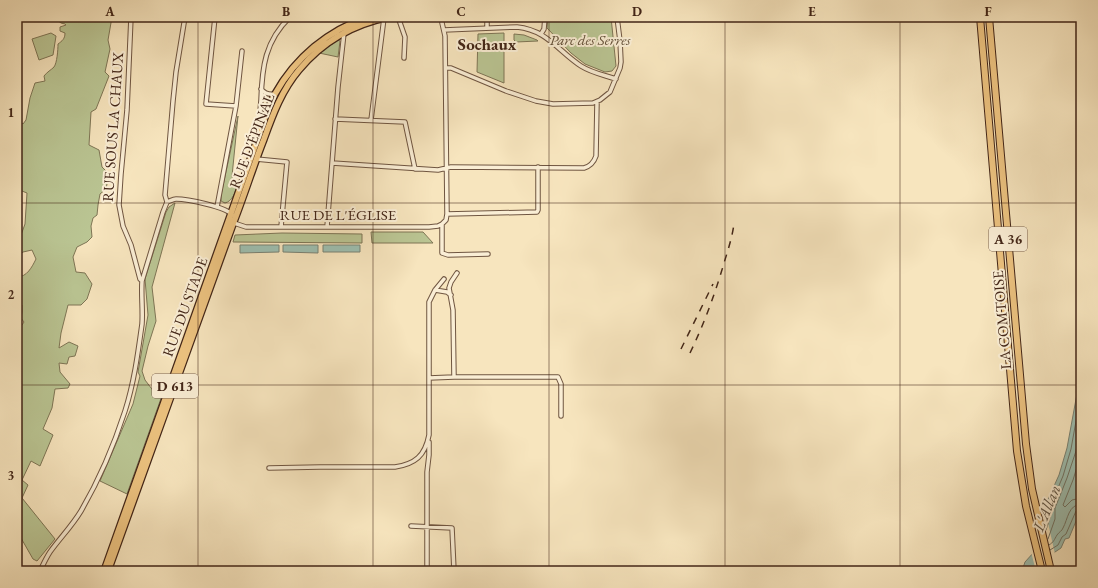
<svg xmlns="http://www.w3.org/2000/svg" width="1098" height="588" viewBox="0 0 1098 588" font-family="'EB Garamond',serif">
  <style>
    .green { fill: #bac593; stroke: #7e7555 }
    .water { fill: #9dbfb1; stroke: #798173 }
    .pier { fill: #f7e5be }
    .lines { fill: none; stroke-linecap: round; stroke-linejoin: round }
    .shore { stroke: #707264; stroke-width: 1 }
    .street-casing { stroke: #6f5541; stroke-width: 5.5 }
    .primary-casing { stroke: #422517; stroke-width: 8 }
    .highway-casing { stroke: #422517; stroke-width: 8 }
    .street { stroke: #faeed5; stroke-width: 3.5 }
    .primary { stroke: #ecc27f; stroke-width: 5.5 }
    .highway { stroke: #ecc27f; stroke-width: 6 }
    .rail { stroke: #422517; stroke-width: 1.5; stroke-dasharray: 7 7; stroke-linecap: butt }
    .grid { fill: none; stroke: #422517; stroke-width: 1; stroke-opacity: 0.55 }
    .labels { text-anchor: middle; stroke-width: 4; stroke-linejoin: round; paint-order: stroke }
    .shield { fill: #faeed5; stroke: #796150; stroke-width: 1 }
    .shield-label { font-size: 14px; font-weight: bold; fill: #422517 }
    .park-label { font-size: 15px; font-style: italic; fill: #604d36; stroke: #faeed5 }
    .street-label { font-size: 15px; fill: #422517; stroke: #faeed5 }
    .water-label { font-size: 16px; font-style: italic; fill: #5d5345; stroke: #faeed5 }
    .quarter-label { font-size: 17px; font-weight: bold; fill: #422517; stroke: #faeed5 }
    .neatline { fill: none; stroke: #422517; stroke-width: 1.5 }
    .grid-label { font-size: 13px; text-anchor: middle; font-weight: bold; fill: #422517 }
  </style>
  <rect width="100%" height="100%" fill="#f7e5be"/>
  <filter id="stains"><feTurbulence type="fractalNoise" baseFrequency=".005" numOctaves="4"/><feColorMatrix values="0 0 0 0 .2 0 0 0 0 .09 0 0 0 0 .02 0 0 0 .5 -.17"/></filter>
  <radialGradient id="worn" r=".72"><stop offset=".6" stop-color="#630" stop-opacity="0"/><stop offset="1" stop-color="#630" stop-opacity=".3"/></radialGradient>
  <!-- green -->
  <path class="green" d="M 59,17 L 112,17 L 108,40 L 110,49 L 105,72 L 109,76 L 96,109 L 91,112 L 89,145 L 99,150 L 102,167 L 109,174 L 106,189 L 100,194 L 98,205 L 97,215 L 93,218 L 91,226 L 92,237 L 87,242 L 77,247 L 73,257 L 76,272 L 85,273 L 92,284 L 87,299 L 81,305 L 68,305 L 61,333 L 59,348 L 69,342 L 78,346 L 75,356 L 69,357 L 67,364 L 59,363 L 60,372 L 70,384 L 68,388 L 55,389 L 52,408 L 43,429 L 53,435 L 40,466 L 31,461 L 22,480 L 28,485 L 22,498 L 55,539 L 37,561 L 33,559 L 17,531 L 17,323 L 22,325 L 24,322 L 21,318 L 22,312 L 22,305 L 17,302 L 17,277 C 27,277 32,267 36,259 L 32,250 L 23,252 L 17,257 L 17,233 L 21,235 L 25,224 L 27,193 L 17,189 L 17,120 L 23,124 L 26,120 L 30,98 L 35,83 L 45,81 L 44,76 C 47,72 51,70 54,67 C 57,63 58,50 58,44 C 62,41 65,39 65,33 L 60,31 L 60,27 L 66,25 L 65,24 L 61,23 L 57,20 Z
    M 548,17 L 611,17 L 616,66 L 612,71 L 605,72 L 585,64 L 571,53 L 547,28 Z
    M 51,33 L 56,36 L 53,55 L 39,60 L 32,39 Z
    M 504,33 L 504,83 L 477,72 L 478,34 Z
    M 514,34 L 524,35 L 537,40 L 538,41 L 516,42 L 514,40 Z
    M 338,40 L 340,41 L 338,57 L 319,53 Z
    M 238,116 L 232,176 L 234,185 L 238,184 C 235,192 233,201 225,203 L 221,201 L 221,195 Z
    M 175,203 L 152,287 L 156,321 L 148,346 L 142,371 L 145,380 L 158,397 L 158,398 L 162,389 L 164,390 L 127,494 L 100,481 L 133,404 L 140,376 L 138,372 L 148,315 L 145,279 L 166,212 L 169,207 Z
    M 371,232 L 423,232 L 433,243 L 372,243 Z
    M 282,233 L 362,234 L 362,243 L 233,242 L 235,235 Z"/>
  <!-- water -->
  <path class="water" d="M 240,245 L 279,245 L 279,252 L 240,253 Z
    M 283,245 L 318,245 L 318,253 L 283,252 Z
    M 323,245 L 360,245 L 360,252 L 323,252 Z
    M 1081,372 L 1081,509 L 1069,538 L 1065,539 L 1061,548 L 1052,554 L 1045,571 L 1022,571 L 1025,562 L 1034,552 L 1046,517 L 1045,506 L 1059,475 L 1067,448 Z"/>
  <!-- pier -->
  <path class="pier" d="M 1044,505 L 1055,554 L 1053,555 L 1048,571 L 1036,571 L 1031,552 L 1044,517 Z"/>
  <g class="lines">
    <!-- shore -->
    <path class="shore" d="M 1081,454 L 1073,480 L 1063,505 L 1065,507 L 1072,500 L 1081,498
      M 1046,530 L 1050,518 L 1050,507 L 1063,476 L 1071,449 L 1081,393
      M 1048,539 L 1055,519 L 1055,508 L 1067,478 L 1076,451 L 1081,420
      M 1049,545 C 1054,542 1054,540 1057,535 C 1059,532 1062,531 1063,528 C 1068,519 1068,505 1081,504
      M 1050,550 L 1058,545 L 1062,537 L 1066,534 L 1076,511 L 1078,509 L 1081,509"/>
    <defs>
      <path id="street" d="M 215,17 L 206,104 L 236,106 L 217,207
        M 352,17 L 354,24
        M 398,17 L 405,37 L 404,58
        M 442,17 L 442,23 L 445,36 L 447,214 L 446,220 L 442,224 L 442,253 L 448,255 L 488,254
        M 487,17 L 487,28
        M 444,30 L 517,27 C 547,30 558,51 581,66 C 592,73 604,75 616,79
        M 541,34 L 544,29 L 545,17
        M 446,68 L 451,68 L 506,91 L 536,101 L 553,104 L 593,103 L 600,100 L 610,92 L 620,68 L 621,62 L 620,41 L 617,17
        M 261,89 C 265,94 269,95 275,94
        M 236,106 L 242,51
        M 335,119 L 405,122 L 415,169
        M 371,120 L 384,18
        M 261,128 C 259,118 260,109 261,100 C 262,67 265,41 290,17
        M 256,159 L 287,162 L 281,227
        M 332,163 L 438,170 L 451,167 L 584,168 C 591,166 594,162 596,156 L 597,102
        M 167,202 L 165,195 L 173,101 L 176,72 L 185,17
        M 167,202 C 170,201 173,199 176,199 C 187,199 227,207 232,215
        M 447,214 L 537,212 L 538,210 L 538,167
        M 234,223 L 246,227 L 429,227 L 438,226 L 442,224
        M 327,227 L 338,87 L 344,33
        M 457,273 L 451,282 L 449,288 L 453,310 L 454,377 L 558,377 L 561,384 L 561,416
        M 142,281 L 163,212 L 167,202
        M 435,290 L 447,292 L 451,295
        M 429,378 L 454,377
        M 269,468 L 320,467 L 395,467 C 415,464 425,456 429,435 L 429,302 L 435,290 L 444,279
        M 411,526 L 452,528 L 454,571
        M 40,571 C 43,565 46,558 50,552 C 60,538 72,526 81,511 C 99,480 114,445 125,411 C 134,383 138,353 142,324 C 143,310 141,296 142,281 L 140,279 L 131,245 L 123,226 L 119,205 L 121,174 L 127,110 L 131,17
        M 427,571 L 427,472 L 429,455 L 429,442"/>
      <path id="primary" d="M 104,571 L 261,129 C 265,117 269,105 275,94 C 295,58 328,30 368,17
        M 108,571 C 149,455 192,340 233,224 C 244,196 253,167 264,139 C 273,114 282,90 299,70 C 322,42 354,24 389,17"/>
      <path id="highway" d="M 980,17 L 1017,451 L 1026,506 L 1042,571
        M 989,17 L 1026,444 L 1032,489 L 1051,571"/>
    </defs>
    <!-- street casing -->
    <use href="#street" class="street-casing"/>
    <!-- primary casing -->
    <use href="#primary" class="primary-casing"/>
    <!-- highway casing -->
    <use href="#highway" class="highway-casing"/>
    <!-- street -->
    <use href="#street" class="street"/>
    <!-- primary -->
    <use href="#primary" class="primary"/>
    <!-- highway -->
    <use href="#highway" class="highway"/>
    <!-- rail -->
    <path class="rail" d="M 681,349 L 713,284
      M 690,353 C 704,324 715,294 724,263 C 728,250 732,238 734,224"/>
  </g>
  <!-- grid -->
  <path class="grid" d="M 198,17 L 198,571M 373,17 L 373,571M 549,17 L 549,571M 725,17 L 725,571M 900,17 L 900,571M 17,203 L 1081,203M 17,385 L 1081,385"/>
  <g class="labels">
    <!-- shield labels -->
    <g class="shield">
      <rect x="989" y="227" width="38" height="24" rx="3"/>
      <rect x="152" y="374" width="46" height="24" rx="3"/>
    </g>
    <g class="shield-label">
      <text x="1008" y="244">A 36</text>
      <text x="175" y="391">D 613</text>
    </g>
    <!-- park labels -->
    <g class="park-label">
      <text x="590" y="45">Parc des Serres</text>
    </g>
    <!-- street labels -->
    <g class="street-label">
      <text transform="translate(113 127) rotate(-86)" y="5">RUE SOUS LA CHAUX</text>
      <text transform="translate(252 141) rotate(-69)" y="5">RUE D'ÉPINAL</text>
      <text x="338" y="220">RUE DE L'ÉGLISE</text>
      <text transform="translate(185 307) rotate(-70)" y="5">RUE DU STADE</text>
      <text transform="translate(1002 320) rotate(-95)" y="5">LA COMTOISE</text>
    </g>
    <!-- water labels -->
    <g class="water-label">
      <text transform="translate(1046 508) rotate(-68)" y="6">L'Allan</text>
    </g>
    <!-- quarter labels -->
    <g class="quarter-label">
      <text x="487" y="50">Sochaux</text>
    </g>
  </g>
  <!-- margin -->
  <rect width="1098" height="588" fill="none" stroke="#f7e5be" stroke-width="44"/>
  <rect x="22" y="22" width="1054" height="544" class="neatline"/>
  <g class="grid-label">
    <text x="110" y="16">A</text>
    <text x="286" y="16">B</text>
    <text x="461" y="16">C</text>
    <text x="637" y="16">D</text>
    <text x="812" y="16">E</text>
    <text x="988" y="16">F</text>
    <text x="11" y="117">1</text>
    <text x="11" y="299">2</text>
    <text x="11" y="480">3</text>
  </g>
  <rect width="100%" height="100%" filter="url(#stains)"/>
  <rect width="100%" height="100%" fill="url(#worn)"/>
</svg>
